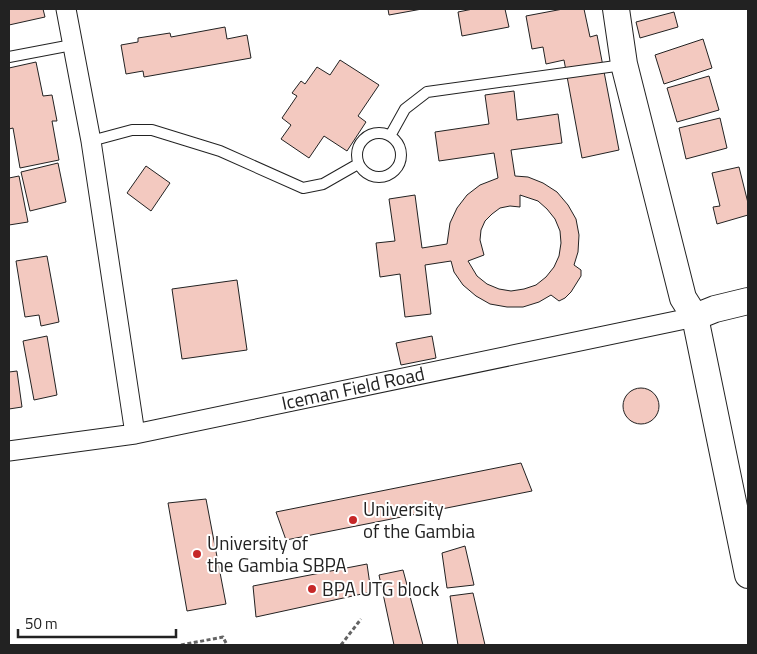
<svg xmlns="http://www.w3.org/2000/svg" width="757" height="654" viewBox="0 0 757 654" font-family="'Titillium Web',sans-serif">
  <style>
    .building { fill: #f3c9c0; stroke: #222; fill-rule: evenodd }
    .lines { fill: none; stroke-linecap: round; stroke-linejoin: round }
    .lane-casing { stroke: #222; stroke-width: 12 }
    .street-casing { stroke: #222; stroke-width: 21 }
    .secondary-casing { stroke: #222; stroke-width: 28 }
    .path { stroke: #646464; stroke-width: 3; stroke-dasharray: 4 2.5; stroke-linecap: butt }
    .lane { stroke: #fff; stroke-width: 10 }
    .street { stroke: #fff; stroke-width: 19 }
    .secondary { stroke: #fff; stroke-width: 26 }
    .poi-dot { fill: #c62828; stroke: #fff; stroke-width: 2 }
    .labels { text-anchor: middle; stroke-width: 4; stroke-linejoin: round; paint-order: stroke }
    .street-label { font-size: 19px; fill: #222; stroke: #fff }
    .poi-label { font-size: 19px; fill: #222; stroke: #fff; text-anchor: start }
  </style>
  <rect width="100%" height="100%" fill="#fff"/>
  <!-- building -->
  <path class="building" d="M 9,9 L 43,9 L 45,17 L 9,25 Z
    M 388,9 L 422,9 L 389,15 Z
    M 473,9 L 505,9 L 509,27 L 462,36 L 458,12 Z
    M 563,9 L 584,9 L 590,37 L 597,35 L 619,150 L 582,158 L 564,60 L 546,64 L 543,47 L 532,49 L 526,16 Z
    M 674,12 L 678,27 L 640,38 L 636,22 Z
    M 225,27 L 227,39 L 247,35 L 251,58 L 144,77 L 143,71 L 126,74 L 121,45 L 138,42 L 138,38 L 170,33 L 171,37 Z
    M 703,39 L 712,68 L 664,84 L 655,55 Z
    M 340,60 L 379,85 L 358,116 L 366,122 L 347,151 L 324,136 L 309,158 L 281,139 L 291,125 L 282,118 L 297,96 L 292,93 L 301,81 L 305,84 L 317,67 L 330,75 Z
    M 36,62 L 43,96 L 52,95 L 57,121 L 52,121 L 59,160 L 20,168 L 13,128 L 9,129 L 9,68 Z
    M 709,76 L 719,110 L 677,122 L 667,88 Z
    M 514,91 L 517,120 L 558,114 L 562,143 L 511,150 L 515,176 L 528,177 L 543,183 L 557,192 L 568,205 L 576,219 L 579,235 L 578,252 L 574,265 L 581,270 L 581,276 L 571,292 L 565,298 L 559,301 L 551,295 L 539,302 L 523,307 L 507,307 L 490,304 L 476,296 L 463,285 L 454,272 L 451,261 L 425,265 L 431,314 L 405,317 L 400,274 L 380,277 L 376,243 L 395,241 L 389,199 L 415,195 L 422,248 L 447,244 L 450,223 L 457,208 L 467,195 L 480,185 L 498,178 L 494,153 L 439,161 L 435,132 L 489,124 L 485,95 ZM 520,195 L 538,201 L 547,209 L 555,219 L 560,231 L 561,243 L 559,256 L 554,267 L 546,277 L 536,285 L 524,289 L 511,291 L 499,289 L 487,284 L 477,276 L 468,261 L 484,255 L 480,240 L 481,230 L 485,221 L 492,214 L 500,208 L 510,206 L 520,207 Z
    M 720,118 L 727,148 L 686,159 L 679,128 Z
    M 58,163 L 66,202 L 30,211 L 21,172 Z
    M 146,166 L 170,183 L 151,211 L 127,193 Z
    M 739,167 L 748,203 L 748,215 L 717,224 L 713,207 L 720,206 L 712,173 Z
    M 19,176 L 28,222 L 9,225 L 9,178 Z
    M 47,256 L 59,322 L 41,326 L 39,315 L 25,317 L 16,261 Z
    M 237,280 L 247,350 L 182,359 L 172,289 Z
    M 47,336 L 57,395 L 34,400 L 23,341 Z
    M 432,336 L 436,358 L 401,365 L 396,343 Z
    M 17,371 L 22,407 L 9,409 L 9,372 Z
    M623 406a18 18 0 1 1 36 0a18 18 0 1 1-36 0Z
    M 521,463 L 532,491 L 286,540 L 276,512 Z
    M 206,499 L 226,604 L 187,611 L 168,503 Z
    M 465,546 L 474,585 L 447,588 L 442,553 Z
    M 367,564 L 371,592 L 256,617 L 253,586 Z
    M 403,570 L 423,645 L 394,645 L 379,575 Z
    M 473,593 L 485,645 L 458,645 L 450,596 Z"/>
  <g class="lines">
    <defs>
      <path id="lane" d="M 9,57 L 72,45
        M357 155a22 22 0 1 1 44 0a22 22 0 1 1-44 0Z
        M 390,136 L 405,109 L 427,92 L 623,65
        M 91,141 L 132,130 L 152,130 L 220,151 L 303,188 L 323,184 L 358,164"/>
      <path id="street" d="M 66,9 L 91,141 L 135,434
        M 9,451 L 135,434 L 695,317"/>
      <path id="secondary" d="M 616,9 L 624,64 L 683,298 L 695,317 L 748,575
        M 695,317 L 715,309 L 748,301"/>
    </defs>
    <!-- lane casing -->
    <use href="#lane" class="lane-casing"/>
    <!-- street casing -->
    <use href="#street" class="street-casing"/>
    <!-- secondary casing -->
    <use href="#secondary" class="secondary-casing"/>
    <!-- path -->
    <path class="path" d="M 181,645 L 223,637 L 227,645
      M 341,645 L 361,619"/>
    <!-- lane -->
    <use href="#lane" class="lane"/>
    <!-- street -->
    <use href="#street" class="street"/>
    <!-- secondary -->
    <use href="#secondary" class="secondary"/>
  </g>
  <!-- markers -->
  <g class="poi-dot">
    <circle cx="353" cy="520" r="5"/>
    <circle cx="197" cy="554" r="5"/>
    <circle cx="312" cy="589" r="5"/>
  </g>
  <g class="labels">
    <!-- street labels -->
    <g class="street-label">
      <text transform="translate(353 388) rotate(-12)" y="7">Iceman Field Road</text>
    </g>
    <!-- poi labels -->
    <g class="poi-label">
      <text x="363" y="516">University<tspan x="363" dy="22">of the Gambia</tspan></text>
      <text x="207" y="550">University of<tspan x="207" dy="22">the Gambia SBPA</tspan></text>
      <text x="322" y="596">BPA UTG block</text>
    </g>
  </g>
  <!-- border -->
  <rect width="757" height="654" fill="none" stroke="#222222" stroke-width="20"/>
  <!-- scale -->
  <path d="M18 629v8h158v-8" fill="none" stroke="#222222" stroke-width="2.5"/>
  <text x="25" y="629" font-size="15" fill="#222222" stroke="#ffffff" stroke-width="4" paint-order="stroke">50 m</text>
</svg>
